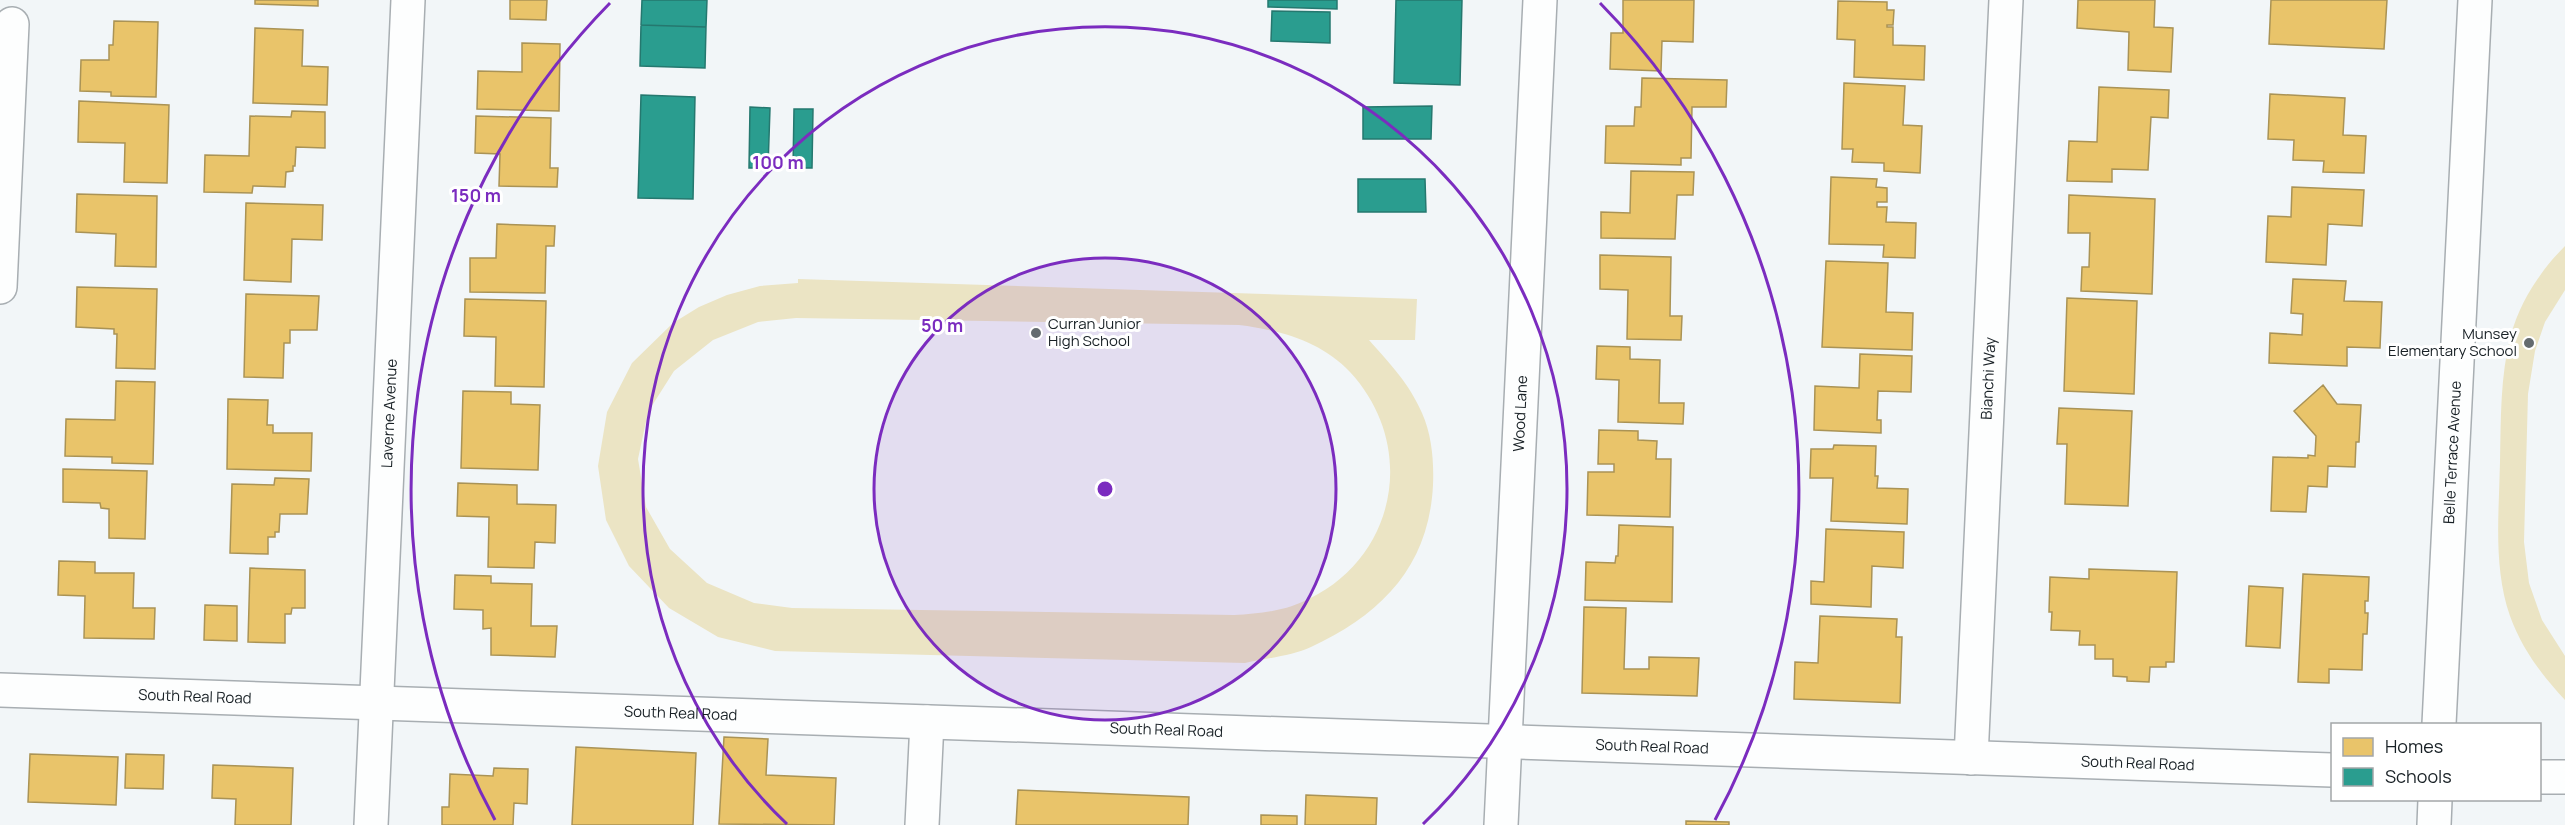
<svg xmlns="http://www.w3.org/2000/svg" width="2565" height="825" viewBox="0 0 2565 825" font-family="Manrope,sans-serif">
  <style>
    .green { fill: #ebe4c4; fill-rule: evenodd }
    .homes { fill: #e9c46a; stroke: #aa9355; stroke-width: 1.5 }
    .schools { fill: #2a9d8f; stroke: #25786f; stroke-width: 1.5 }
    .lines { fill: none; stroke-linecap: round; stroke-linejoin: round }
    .minor-casing { stroke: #a8aeb2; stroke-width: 36 }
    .tertiary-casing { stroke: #a8aeb2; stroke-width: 36 }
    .minor { stroke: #fdfefe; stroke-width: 33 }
    .tertiary { stroke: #fdfefe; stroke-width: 33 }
    .ring { fill: none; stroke: #7b2cbf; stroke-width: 3 }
    .poi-dot { fill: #646b6f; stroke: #fff; stroke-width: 2 }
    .labels { text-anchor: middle; stroke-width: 6; stroke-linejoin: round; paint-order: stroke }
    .poi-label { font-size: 15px; fill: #182025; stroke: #fff; text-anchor: start }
    .street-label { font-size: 15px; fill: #182025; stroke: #fff }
    .centre { fill: #7b2cbf; stroke: #fff; stroke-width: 3 }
    .ring-label { font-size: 18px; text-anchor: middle; font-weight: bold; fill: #7b2cbf; stroke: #fff; stroke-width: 6; stroke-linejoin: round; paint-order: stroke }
  </style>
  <rect width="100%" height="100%" fill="#f2f6f8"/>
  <!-- green -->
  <path class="green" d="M 2565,246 L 2565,290 L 2545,322 L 2535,351 L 2528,394 L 2524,542 L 2529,583 L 2542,620 L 2565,656 L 2565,700 C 2541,674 2522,649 2510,616 C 2493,567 2499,513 2500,462 C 2501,419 2500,376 2511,335 C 2520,301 2541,270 2565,246 Z
    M 798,279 L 1417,299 L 1415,340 L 1369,340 C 1390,364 1409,383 1422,413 C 1432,435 1434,462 1433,485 C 1429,566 1382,614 1311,647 C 1292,656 1266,658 1245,663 L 775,651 L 718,637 L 669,608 L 629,566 L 606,520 L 598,466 L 607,412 L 632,363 L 673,323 L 699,307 L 727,295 L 760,286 L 798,283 ZM 796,318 L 1239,325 C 1279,330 1321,341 1350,372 C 1422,450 1394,570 1292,606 C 1274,612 1254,614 1234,615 L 792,608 L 754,603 L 707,583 L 670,549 L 646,507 L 638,459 L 648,412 L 674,371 L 713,340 L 758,322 Z"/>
  <!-- homes -->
  <path class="homes" d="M 255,0 L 318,0 L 318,6 L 255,4 Z
    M 510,0 L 547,0 L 546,20 L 510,19 Z
    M 1623,0 L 1694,0 L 1693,42 L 1662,41 L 1661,71 L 1610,69 L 1611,33 L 1623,33 Z
    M 2078,0 L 2155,0 L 2154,27 L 2173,28 L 2171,72 L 2128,70 L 2129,32 L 2077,28 Z
    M 2271,0 L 2387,0 L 2384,49 L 2269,44 Z
    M 1838,1 L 1887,2 L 1887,10 L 1894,10 L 1893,25 L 1887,25 L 1887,27 L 1893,27 L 1893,45 L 1925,46 L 1924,80 L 1854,77 L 1855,40 L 1837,39 Z
    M 114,21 L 158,22 L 156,97 L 111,96 L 111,92 L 80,91 L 81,60 L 109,60 L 109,45 L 113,45 Z
    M 255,28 L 303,30 L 302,66 L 328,67 L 327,105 L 253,103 Z
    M 522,43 L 560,44 L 559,111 L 477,109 L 478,71 L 522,72 Z
    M 1642,78 L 1727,80 L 1726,107 L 1692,107 L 1691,158 L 1681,158 L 1681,165 L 1605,163 L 1606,126 L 1634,126 L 1635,107 L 1641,107 Z
    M 1844,83 L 1905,86 L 1903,125 L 1922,126 L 1920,173 L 1884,171 L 1884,163 L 1852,162 L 1853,149 L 1842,149 Z
    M 2099,87 L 2169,90 L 2168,118 L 2151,117 L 2148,170 L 2112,169 L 2112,182 L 2067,181 L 2069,141 L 2097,142 Z
    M 2270,94 L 2345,98 L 2343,135 L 2366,136 L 2364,173 L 2323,172 L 2324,161 L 2293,160 L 2294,140 L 2268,139 Z
    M 79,101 L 169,105 L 167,183 L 124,182 L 125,143 L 78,142 Z
    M 292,111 L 325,112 L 325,148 L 296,147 L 295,166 L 293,166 L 293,171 L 286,172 L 285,187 L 253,186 L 252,193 L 204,192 L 205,155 L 249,156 L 250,116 L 291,117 Z
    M 476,116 L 551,118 L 550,168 L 558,168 L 557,187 L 499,186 L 500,154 L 475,153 Z
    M 1631,171 L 1694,172 L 1693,195 L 1677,195 L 1675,239 L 1601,238 L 1601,212 L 1630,213 Z
    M 1831,177 L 1877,179 L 1876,187 L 1887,188 L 1887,202 L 1877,202 L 1877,207 L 1887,207 L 1886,222 L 1916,223 L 1915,258 L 1883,257 L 1884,245 L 1829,244 Z
    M 2292,187 L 2364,190 L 2362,226 L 2328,224 L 2326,265 L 2266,262 L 2268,216 L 2291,217 Z
    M 77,194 L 157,196 L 156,267 L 115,266 L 116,234 L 76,232 Z
    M 2069,195 L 2155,199 L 2152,294 L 2081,291 L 2082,267 L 2089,267 L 2090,233 L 2068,233 Z
    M 246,203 L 323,205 L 322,240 L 292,239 L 291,282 L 244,280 Z
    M 497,224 L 555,226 L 554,246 L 546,246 L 545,293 L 470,292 L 470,258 L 496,258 Z
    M 1600,255 L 1671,257 L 1670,316 L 1682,316 L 1681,340 L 1627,339 L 1628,290 L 1600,289 Z
    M 1826,261 L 1888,263 L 1886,312 L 1913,313 L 1912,350 L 1822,347 Z
    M 2293,279 L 2346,281 L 2344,301 L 2382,302 L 2380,348 L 2347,347 L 2347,366 L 2269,363 L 2270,333 L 2302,335 L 2303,314 L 2291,313 Z
    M 77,287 L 157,289 L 155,369 L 116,368 L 117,334 L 114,334 L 114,329 L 76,327 Z
    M 246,294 L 319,296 L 317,330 L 290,330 L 290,343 L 284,343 L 283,378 L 244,377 Z
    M 2067,298 L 2137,301 L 2134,394 L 2064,391 Z
    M 465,299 L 546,301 L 544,387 L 495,386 L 496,337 L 464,336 Z
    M 1597,346 L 1630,347 L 1630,359 L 1660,360 L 1659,403 L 1684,403 L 1683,424 L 1618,422 L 1619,380 L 1596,379 Z
    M 1860,354 L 1912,356 L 1911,392 L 1878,391 L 1877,420 L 1881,420 L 1881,433 L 1814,430 L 1815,386 L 1859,388 Z
    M 116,381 L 155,382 L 153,464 L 112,463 L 112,457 L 65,456 L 66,419 L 115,420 Z
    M 2323,385 L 2337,404 L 2361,405 L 2359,442 L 2356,442 L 2355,467 L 2328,466 L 2327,487 L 2308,486 L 2306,512 L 2271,511 L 2273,457 L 2308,458 L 2308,455 L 2315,456 L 2316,436 L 2294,411 Z
    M 463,391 L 511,392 L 511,404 L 540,405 L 538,470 L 461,468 Z
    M 228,399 L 268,400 L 267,425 L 273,425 L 273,433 L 312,433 L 311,471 L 227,469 Z
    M 2059,408 L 2132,411 L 2128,506 L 2065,504 L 2067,444 L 2057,444 Z
    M 1599,430 L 1638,431 L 1638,440 L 1657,441 L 1656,459 L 1671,459 L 1670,517 L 1587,515 L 1588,472 L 1614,472 L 1614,464 L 1598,464 Z
    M 1834,445 L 1876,446 L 1875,476 L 1878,476 L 1877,488 L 1908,489 L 1907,524 L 1831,521 L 1833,478 L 1810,478 L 1811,449 L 1833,449 Z
    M 63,469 L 147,471 L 145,539 L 109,538 L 109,509 L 101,508 L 100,503 L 63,502 Z
    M 275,478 L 309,479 L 307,514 L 280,514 L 279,532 L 275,532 L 275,537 L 268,537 L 268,554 L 230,553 L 232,484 L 274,485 Z
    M 458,483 L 517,485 L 517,504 L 556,505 L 555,543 L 535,542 L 534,568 L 488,567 L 489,517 L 457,516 Z
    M 1619,525 L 1673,527 L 1672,602 L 1585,600 L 1586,562 L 1615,563 L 1616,556 L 1618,556 Z
    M 1826,529 L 1904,532 L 1903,568 L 1872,566 L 1871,607 L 1811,604 L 1811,581 L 1824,582 Z
    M 59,561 L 95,562 L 95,573 L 134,573 L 133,608 L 155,608 L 154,639 L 84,638 L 85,596 L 58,595 Z
    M 250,568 L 305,570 L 305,608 L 292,608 L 291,614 L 285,614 L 285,643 L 248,642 Z
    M 2089,569 L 2177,572 L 2174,662 L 2166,662 L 2166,667 L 2150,667 L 2149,682 L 2127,681 L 2127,677 L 2113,676 L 2113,659 L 2095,659 L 2095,645 L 2079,645 L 2080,631 L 2051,630 L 2052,612 L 2049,612 L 2050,577 L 2089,579 Z
    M 2303,574 L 2369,577 L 2368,601 L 2365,601 L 2365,613 L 2368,613 L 2367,634 L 2363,634 L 2362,670 L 2329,669 L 2329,683 L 2298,682 Z
    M 455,575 L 491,576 L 491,583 L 532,584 L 531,626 L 557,626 L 555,657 L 491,655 L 491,628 L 483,629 L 483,610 L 454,609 Z
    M 2249,586 L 2283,588 L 2280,648 L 2246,646 Z
    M 205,605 L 237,606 L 237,641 L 204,640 Z
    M 1584,607 L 1626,608 L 1624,669 L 1649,669 L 1649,657 L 1699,658 L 1697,696 L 1582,693 Z
    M 1820,616 L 1897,619 L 1896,637 L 1902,637 L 1900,703 L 1794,699 L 1795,662 L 1818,663 Z
    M 724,737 L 768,739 L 766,775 L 836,778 L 834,825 L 719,824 Z
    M 576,747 L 696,753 L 693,825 L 572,825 Z
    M 30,754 L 118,757 L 116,805 L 28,802 Z
    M 126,754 L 164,755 L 163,789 L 125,788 Z
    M 213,765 L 293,768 L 291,825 L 235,825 L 236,799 L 212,798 Z
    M 494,768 L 528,769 L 527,804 L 514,803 L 513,825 L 442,825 L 442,807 L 449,807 L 450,774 L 493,776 Z
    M 1018,790 L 1189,797 L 1188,825 L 1016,825 Z
    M 1306,795 L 1377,798 L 1376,825 L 1305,825 Z
    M 1261,815 L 1297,816 L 1297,825 L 1261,825 Z
    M 1686,821 L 1729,822 L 1729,825 L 1686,825 Z"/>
  <!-- schools -->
  <path class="schools" d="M 642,0 L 707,0 L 706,27 L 641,25 Z
    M 1268,0 L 1337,0 L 1337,9 L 1268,7 Z
    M 1396,0 L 1462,0 L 1460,85 L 1394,83 Z
    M 1272,11 L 1330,12 L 1330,43 L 1271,41 Z
    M 641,25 L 706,27 L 705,68 L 640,66 Z
    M 641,95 L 695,97 L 693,199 L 638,198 Z
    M 1432,106 L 1431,139 L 1363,139 L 1363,107 Z
    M 750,107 L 770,108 L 768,168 L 749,168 Z
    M 794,109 L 813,109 L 812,168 L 793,168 Z
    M 1358,179 L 1425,179 L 1426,212 L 1358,212 Z"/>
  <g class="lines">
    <defs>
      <g id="minor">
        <path d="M 0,287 L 12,24"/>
        <path id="s1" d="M 1971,758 L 2006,0"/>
        <path id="s2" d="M 371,825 L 408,0"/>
        <path d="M 922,825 L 927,722"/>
        <path id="s3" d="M 1501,825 L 1540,0"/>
      </g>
      <g id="tertiary">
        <path id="s4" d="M 0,690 L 2332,770"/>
        <path id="s5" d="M 2439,724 L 2475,0"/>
        <path d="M 2540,777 L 2565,777"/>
        <path d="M 2434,825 L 2435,800"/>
      </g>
    </defs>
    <!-- minor casing -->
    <use href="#minor" class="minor-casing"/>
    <!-- tertiary casing -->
    <use href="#tertiary" class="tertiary-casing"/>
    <!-- minor -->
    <use href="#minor" class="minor"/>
    <!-- tertiary -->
    <use href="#tertiary" class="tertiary"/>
  </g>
  <!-- distance rings -->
  <circle cx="1105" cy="489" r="231" fill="#7b2cbf" fill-opacity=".12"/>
  <g class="ring">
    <circle cx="1105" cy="489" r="231"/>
    <path d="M787 824A462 462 0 1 1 1423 824"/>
    <path d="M495 820A694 694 0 0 1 610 3M1600 3A694 694 0 0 1 1715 820"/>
  </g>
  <!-- markers -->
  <g class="poi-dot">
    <circle cx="1036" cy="333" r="6"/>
    <circle cx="2529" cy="343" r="6"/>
  </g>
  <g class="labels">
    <!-- poi labels -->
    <g class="poi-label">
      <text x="1048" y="329">Curran Junior<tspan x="1048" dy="17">High School</tspan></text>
      <text x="2517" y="339" text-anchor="end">Munsey<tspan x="2517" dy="17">Elementary School</tspan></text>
    </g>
    <!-- street labels -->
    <g class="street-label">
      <text dy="5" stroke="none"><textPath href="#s1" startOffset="380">Bianchi Way</textPath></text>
      <text dy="5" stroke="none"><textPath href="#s3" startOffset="412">Wood Lane</textPath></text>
      <text dy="5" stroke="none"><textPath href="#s2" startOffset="412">Laverne Avenue</textPath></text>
      <text dy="5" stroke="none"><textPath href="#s5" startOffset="272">Belle Terrace Avenue</textPath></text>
      <text dy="5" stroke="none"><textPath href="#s4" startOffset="195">South Real Road</textPath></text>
      <text dy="5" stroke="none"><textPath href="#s4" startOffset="681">South Real Road</textPath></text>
      <text dy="5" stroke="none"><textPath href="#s4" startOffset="1167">South Real Road</textPath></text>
      <text dy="5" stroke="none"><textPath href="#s4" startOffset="1653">South Real Road</textPath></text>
      <text dy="5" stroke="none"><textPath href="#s4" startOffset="2139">South Real Road</textPath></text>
    </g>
  </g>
  <circle cx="1105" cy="489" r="9" class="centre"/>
  <g class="ring-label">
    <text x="778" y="169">100 m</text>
    <text x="476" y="202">150 m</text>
    <text x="942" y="332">50 m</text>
  </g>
  <!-- legend -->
  <rect x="2331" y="723" width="210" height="78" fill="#ffffff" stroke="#a3a6a8" stroke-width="1.5"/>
  <rect x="2343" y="738" width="30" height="18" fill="#e9c46a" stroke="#a3a6a8" stroke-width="1.5"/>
  <text x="2385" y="753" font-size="18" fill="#182025">Homes</text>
  <rect x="2343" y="768" width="30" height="18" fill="#2a9d8f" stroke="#a3a6a8" stroke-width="1.5"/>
  <text x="2385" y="783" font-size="18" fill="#182025">Schools</text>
</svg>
